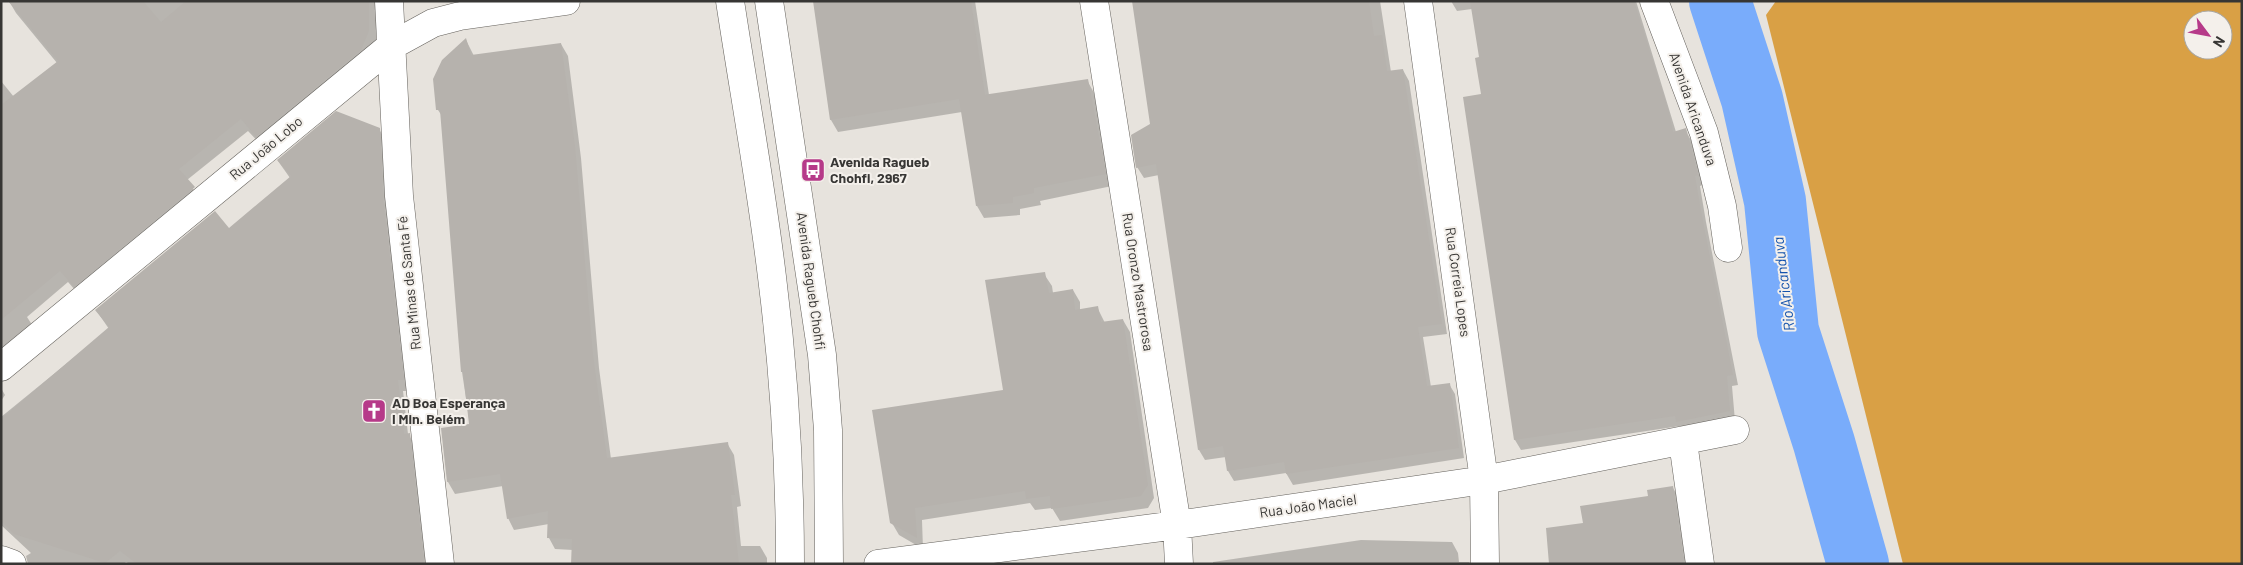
<svg xmlns="http://www.w3.org/2000/svg" width="2243" height="565" viewBox="0 0 2243 565" font-family="Barlow,sans-serif">
  <style>
    .forest { fill: #d9a045; fill-rule: evenodd }
    .shadow { fill: #0003 }
    .lines { fill: none; stroke-linecap: round; stroke-linejoin: round }
    .river { stroke: #79acfb; stroke-width: 62 }
    .building { fill: #b6b2ad }
    .minor-casing { stroke: #64615c; stroke-width: 29 }
    .major-casing { stroke: #64615c; stroke-width: 29 }
    .minor { stroke: #fff; stroke-width: 28 }
    .major { stroke: #fff; stroke-width: 28 }
    .labels { text-anchor: middle; stroke-width: 4; stroke-linejoin: round; paint-order: stroke }
    .street-label { font-size: 14px; fill: #373634; stroke: #f4f0eb }
    .poi-label { font-size: 14px; font-weight: bold; fill: #373634; stroke: #f4f0eb; text-anchor: start }
    .water-label { font-size: 15px; font-style: italic; fill: #1453ad; stroke: #f4f0eb }
  </style>
  <rect width="100%" height="100%" fill="#e7e3dd"/>
  <!-- forest -->
  <path class="forest" d="M 1776,1 L 2242,1 L 2242,564 L 1903,564 L 1766,15 ZM 2193,20 L 2223,20 L 2223,50 L 2193,50 Z"/>
  <!-- shadow -->
  <path class="shadow" d="M 9,1 L 376,1 L 376,44 L 264,148 L 248,131 L 187,180 L 201,200 L 82,298 L 68,282 L 27,317 L 38,334 L 1,364 L 1,81 L 14,97 L 57,63 L 16,13 Z
    M 814,1 L 975,1 L 989,95 L 1087,80 L 1094,93 L 1112,186 L 1040,201 L 1041,205 L 1020,209 L 1020,215 L 984,218 L 977,206 L 962,112 L 838,132 L 831,120 Z
    M 1133,1 L 1380,1 L 1391,72 L 1403,70 L 1409,81 L 1447,334 L 1423,337 L 1431,387 L 1449,384 L 1455,394 L 1464,458 L 1293,485 L 1286,473 L 1234,481 L 1228,471 L 1226,457 L 1205,460 L 1199,450 L 1159,175 L 1144,178 L 1137,167 L 1151,125 Z
    M 1451,1 L 1636,1 L 1676,132 L 1685,130 L 1691,140 L 1703,185 L 1700,186 L 1706,222 L 1738,385 L 1732,386 L 1735,421 L 1683,432 L 1680,426 L 1521,450 L 1515,440 L 1481,58 L 1472,9 L 1457,11 Z
    M 466,40 L 474,56 L 561,44 L 568,56 L 581,158 L 599,368 L 611,459 L 727,443 L 734,455 L 741,506 L 737,507 L 741,546 L 760,546 L 767,558 L 767,564 L 572,564 L 573,550 L 555,549 L 549,538 L 549,524 L 514,530 L 508,518 L 503,486 L 455,494 L 448,482 L 442,429 L 470,425 L 462,372 L 442,116 L 438,110 Z
    M 379,129 L 386,141 L 409,391 L 403,391 L 408,434 L 415,445 L 429,564 L 130,564 L 126,562 L 124,564 L 28,564 L 26,556 L 31,553 L 1,525 L 1,417 L 109,329 L 96,310 L 229,230 L 290,178 L 278,161 Z
    M 1044,274 L 1052,286 L 1053,293 L 1073,290 L 1080,302 L 1080,310 L 1097,307 L 1105,323 L 1123,320 L 1130,332 L 1154,498 L 1148,508 L 1060,521 L 1052,508 L 1035,510 L 1030,503 L 922,520 L 923,549 L 899,535 L 892,523 L 1004,391 Z
    M 1,388 L 5,395 L 1,401 Z
    M 1673,488 L 1679,498 L 1688,564 L 1550,564 L 1584,525 Z
    M 1361,540 L 1452,542 L 1458,553 L 1459,562 L 1469,562 L 1470,564 L 1213,564 L 1213,562 Z"/>
  <g class="lines">
    <!-- river -->
    <path class="river" d="M 1720,1 L 1752,99 L 1775,201 L 1788,331 L 1824,443 L 1858,564"/>
  </g>
  <!-- building -->
  <path class="building" d="M 8,1 L 143,1 L 161,22 L 186,1 L 369,1 L 369,31 L 361,50 L 256,137 L 241,119 L 179,169 L 195,187 L 74,287 L 60,271 L 1,320 L 1,105 L 58,61 Z
    M 813,1 L 971,1 L 985,95 L 976,96 L 1088,79 L 1106,174 L 1034,188 L 1034,193 L 1013,197 L 1013,203 L 976,206 L 959,99 L 830,120 Z
    M 1132,1 L 1369,1 L 1374,36 L 1382,35 L 1387,71 L 1403,69 L 1442,324 L 1418,327 L 1427,386 L 1450,383 L 1459,448 L 1286,474 L 1284,462 L 1227,471 L 1223,446 L 1198,450 L 1156,164 L 1136,168 L 1131,135 L 1150,124 Z
    M 1470,1 L 1634,1 L 1669,112 L 1673,132 L 1686,128 L 1698,175 L 1695,176 L 1701,211 L 1733,375 L 1727,376 L 1730,411 L 1676,422 L 1675,416 L 1514,440 L 1463,97 L 1481,94 L 1475,58 L 1479,57 Z
    M 466,38 L 471,55 L 561,43 L 575,146 L 593,355 L 607,458 L 728,442 L 735,495 L 731,495 L 739,564 L 571,564 L 572,539 L 547,538 L 548,511 L 507,519 L 500,474 L 447,482 L 441,428 L 469,424 L 463,372 L 461,372 L 440,110 L 436,110 L 433,79 L 442,60 Z
    M 336,111 L 380,128 L 383,198 L 404,380 L 398,380 L 404,434 L 410,433 L 424,564 L 137,564 L 120,551 L 105,563 L 14,534 L 1,521 L 1,419 L 109,327 L 95,310 L 215,211 L 229,228 L 291,176 L 277,160 Z
    M 1045,272 L 1049,293 L 1073,289 L 1075,310 L 1098,306 L 1101,322 L 1123,319 L 1148,485 L 1141,496 L 1051,509 L 1050,496 L 1026,499 L 1025,491 L 915,508 L 917,538 L 890,523 L 872,410 L 1003,390 L 985,280 Z
    M 1673,486 L 1684,564 L 1549,564 L 1546,528 L 1583,523 L 1580,506 L 1648,496 L 1647,490 Z"/>
  <g class="lines">
    <defs>
      <path id="minor" d="M 389,1 L 399,196 L 440,564
        M 1094,1 L 1177,525 L 1179,564
        M 1418,1 L 1484,480 L 1485,564
        M 1654,1 L 1704,133 L 1722,206 L 1728,248
        M 1,367 L 391,46 L 433,23 L 460,16 L 566,1
        M 1683,442 L 1700,564
        M 1,560 L 12,564
        M 878,564 L 1177,525 L 1484,480 L 1735,430"/>
      <path id="major" d="M 730,1 C 744,93 761,185 772,277 C 784,372 790,468 790,564
        M 769,1 L 822,355 L 828,430 L 829,564"/>
    </defs>
    <!-- minor casing -->
    <use href="#minor" class="minor-casing"/>
    <!-- major casing -->
    <use href="#major" class="major-casing"/>
    <!-- minor -->
    <use href="#minor" class="minor"/>
    <!-- major -->
    <use href="#major" class="major"/>
  </g>
  <!-- icons -->
  <defs>
    <symbol id="bus-square" viewBox="-11 -11 22 22"><rect x="-9" y="-9" width="18" height="18" rx="4" fill="#b63a89" stroke="#f4f0eb"/><path d="M-5-6H5V4H4V6H2V4H-2V6H-4V4H-5ZM-3.5-4V0h7V-4ZM-3.5 1.2v1.5H-2V1.2ZM2 1.2v1.5H3.5V1.2Z" fill="#fff"/></symbol>
    <symbol id="church-square" viewBox="-11 -11 22 22"><rect x="-9" y="-9" width="18" height="18" rx="4" fill="#b63a89" stroke="#f4f0eb"/><path d="M-1.2-6h2.4v3.5h3.3v2.4h-3.3V6h-2.4V-.1h-3.3v-2.4h3.3Z" fill="#fff"/></symbol>
  </defs>
  <g fill-rule="evenodd">
    <use href="#bus-square" x="799" y="156" width="28" height="28"/>
    <use href="#church-square" x="360" y="397" width="28" height="28"/>
  </g>
  <g class="labels">
    <!-- street labels -->
    <g class="street-label">
      <text transform="translate(1693 109) rotate(71)" y="5">Avenida Aricanduva</text>
      <text transform="translate(266 148) rotate(-40)" y="5">Rua João Lobo</text>
      <text transform="translate(811 281) rotate(82)" y="5">Avenida Ragueb Chohfi</text>
      <text transform="translate(1138 282) rotate(81)" y="5">Rua Oronzo Mastrorosa</text>
      <text transform="translate(1458 282) rotate(82)" y="5">Rua Correia Lopes</text>
      <text transform="translate(409 283) rotate(-96)" y="5">Rua Minas de Santa Fé</text>
      <text transform="translate(1308 506) rotate(-8)" y="5">Rua João Maciel</text>
    </g>
    <!-- poi labels -->
    <g class="poi-label">
      <text x="830" y="167">Avenida Ragueb<tspan x="830" dy="16">Chohfi, 2967</tspan></text>
      <text x="392" y="408">AD Boa Esperança<tspan x="392" dy="16">I Min. Belém</tspan></text>
    </g>
    <!-- water labels -->
    <g class="water-label">
      <text transform="translate(1784 284) rotate(-97)" y="5">Rio Aricanduva</text>
    </g>
  </g>
  <!-- border -->
  <rect width="2243" height="565" fill="none" stroke="#373634" stroke-width="5"/>
  <!-- north arrow -->
  <g transform="translate(2208 35) rotate(122)"><circle r="24" fill="#f4f0eb" stroke="#a8a6a2"/>
  <path d="M0-4L9 19L0 12L-9 19Z" fill="#b63a89"/>
  <text y="-8" font-size="14" font-weight="bold" text-anchor="middle" fill="#373634">N</text>
  </g>
</svg>
